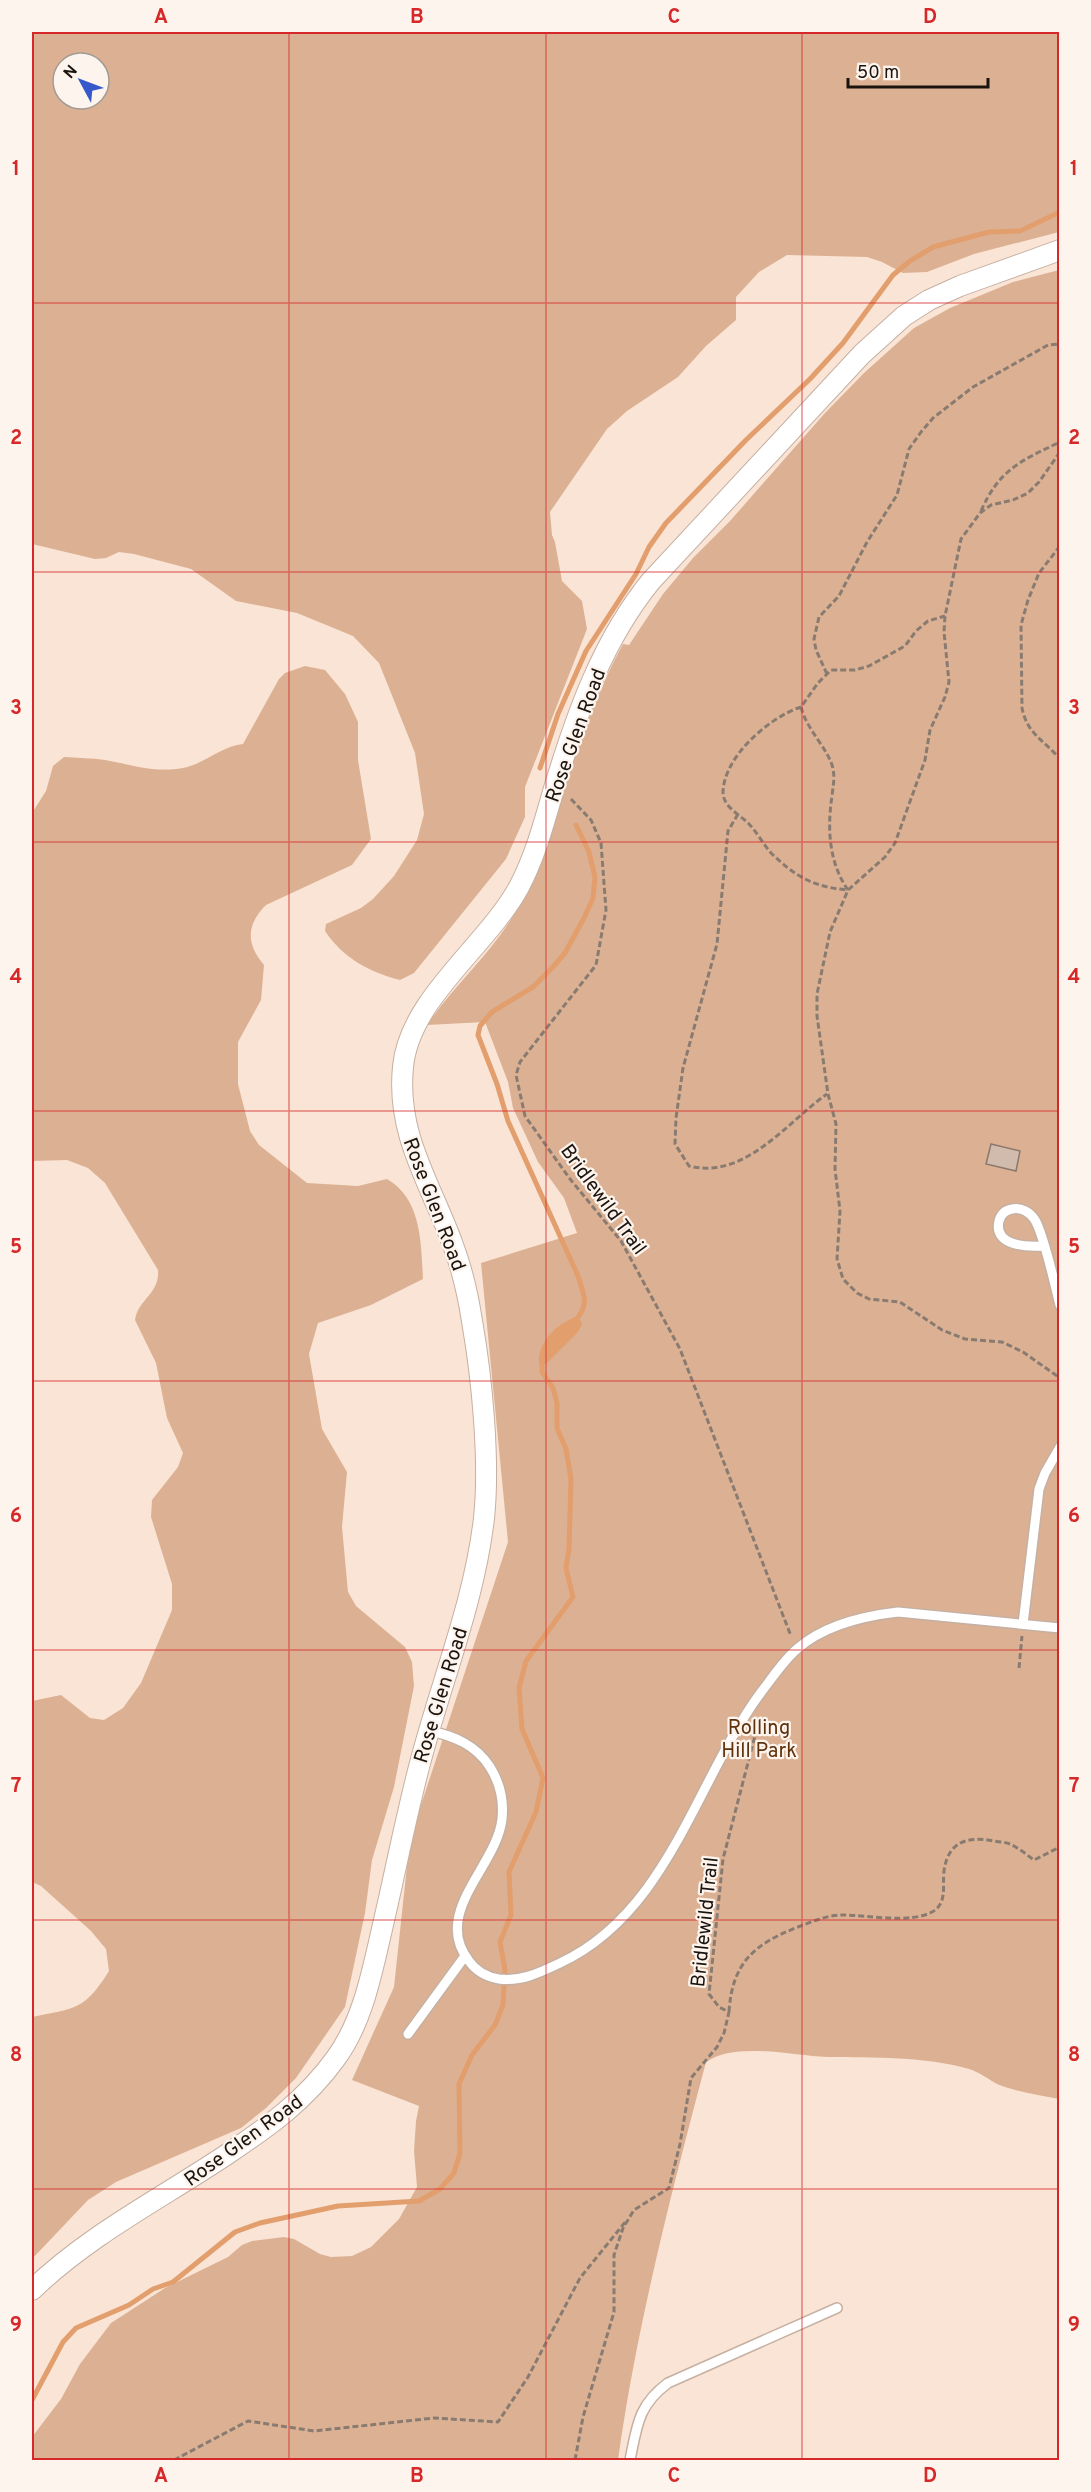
<svg xmlns="http://www.w3.org/2000/svg" width="1091" height="2492" viewBox="0 0 1091 2492" font-family="Overpass,sans-serif">
  <style>
    .green { fill: #dcb193; fill-rule: evenodd }
    .water { fill: #e29e6d }
    .lines { fill: none; stroke-linecap: round; stroke-linejoin: round }
    .stream { stroke: #e29e6d; stroke-width: 5 }
    .building { fill: #d0bbad; stroke: #8c786b; stroke-width: 1.5 }
    .service-casing { stroke: #c5b0a2; stroke-width: 12 }
    .minor-casing { stroke: #c5b0a2; stroke-width: 22 }
    .path { stroke: #8a7b71; stroke-width: 3; stroke-dasharray: 6 3; stroke-linecap: butt }
    .service { stroke: #fff; stroke-width: 9 }
    .minor { stroke: #fff; stroke-width: 20 }
    .grid { fill: none; stroke: #d62828; stroke-width: 1.5; stroke-opacity: 0.55 }
    .labels { text-anchor: middle; stroke-width: 4.5; stroke-linejoin: round; paint-order: stroke }
    .street-label { font-size: 20px; fill: #1a130e; stroke: #fdf4ee }
    .park-label { font-size: 20px; fill: #5e320c; stroke: #fdf4ee }
    .neatline { fill: none; stroke: #d62828; stroke-width: 2 }
    .grid-label { font-size: 20px; text-anchor: middle; font-weight: bold; fill: #d62828 }
  </style>
  <rect width="100%" height="100%" fill="#fae4d5"/>
  <!-- green -->
  <path class="green" d="M 32,32 L 1059,32 L 1059,232 L 974,254 L 927,272 L 903,273 L 882,262 L 867,257 L 787,255 L 759,272 L 736,297 L 736,320 L 706,346 L 678,377 L 627,411 L 607,429 L 550,512 L 552,535 L 555,542 L 562,581 L 582,601 L 587,629 L 525,787 L 525,817 L 506,859 L 414,973 L 400,980 C 369,972 343,958 325,931 L 326,924 L 361,908 L 373,899 L 394,876 L 417,840 L 424,814 L 415,753 L 379,663 L 353,636 L 297,613 L 236,601 L 191,569 L 134,554 L 119,552 L 106,558 L 95,559 L 32,544 ZM 63,63 L 99,63 L 99,99 L 63,99 Z
    M 1059,270 L 1059,2099 C 1039,2095 1017,2092 997,2084 C 988,2079 979,2072 969,2069 C 924,2056 873,2058 827,2057 C 793,2056 736,2041 706,2062 C 671,2194 637,2325 618,2460 L 32,2460 L 32,2437 L 61,2399 L 80,2364 L 111,2323 L 165,2288 L 228,2257 L 242,2245 L 252,2241 L 284,2237 L 294,2239 L 320,2254 L 331,2257 L 352,2256 L 371,2247 L 399,2219 L 417,2187 L 414,2151 L 416,2121 L 419,2106 L 352,2080 L 394,1987 L 410,1838 L 508,1542 L 481,1263 L 577,1233 L 564,1198 L 538,1162 L 513,1108 L 508,1082 L 485,1022 L 427,1025 C 456,982 497,949 521,902 C 535,875 543,846 553,817 C 574,758 593,699 623,644 L 629,645 L 663,594 L 693,558 L 730,521 L 825,413 L 864,373 L 914,328 L 950,308 L 1013,282 Z
    M 305,666 L 325,670 L 345,694 L 358,722 L 358,760 L 371,839 L 352,865 L 266,905 C 246,925 246,944 264,965 L 261,1000 L 238,1042 L 238,1084 L 250,1131 L 259,1145 L 307,1183 L 358,1186 L 387,1179 C 422,1199 421,1244 423,1279 L 371,1305 L 318,1323 L 309,1354 L 322,1429 L 347,1472 L 342,1527 L 348,1592 L 356,1606 L 405,1647 L 412,1662 L 414,1686 L 394,1787 L 372,1860 L 365,1913 L 345,2007 L 296,2078 L 266,2108 L 241,2128 L 116,2182 L 88,2200 L 32,2259 L 32,2017 C 75,2008 84,2011 109,1971 L 106,1949 L 91,1931 L 41,1886 L 32,1882 L 32,1701 L 61,1695 L 90,1718 L 104,1720 L 123,1708 L 141,1683 L 172,1610 L 172,1584 L 151,1517 L 152,1500 L 178,1467 L 183,1453 L 167,1418 L 156,1363 L 135,1320 C 138,1299 160,1294 158,1270 L 105,1183 L 88,1168 L 67,1160 L 32,1161 L 32,813 L 46,791 L 53,766 L 64,757 C 77,758 92,758 105,760 C 133,765 154,773 183,768 C 204,764 222,746 243,744 L 279,679 L 285,673 Z"/>
  <!-- water -->
  <path class="water" d="M 579,1316 L 582,1325 L 577,1333 L 546,1364 L 539,1364 C 536,1343 559,1321 579,1316 Z"/>
  <g class="lines">
    <!-- stream -->
    <path class="stream" d="M 540,768 L 558,714 L 586,651 L 636,574 L 649,547 L 666,523 L 746,440 L 810,379 L 843,343 L 893,275 L 910,261 L 933,247 L 989,232 L 1020,231 L 1060,212
      M 575,1321 C 590,1304 584,1295 578,1276 L 508,1121 L 497,1084 L 478,1035 L 480,1026 L 492,1012 L 533,987 L 552,968 L 565,953 L 584,918 L 593,898 L 595,877 L 589,852 L 576,825
      M 32,2400 L 63,2342 L 76,2328 L 129,2305 L 153,2289 L 173,2282 L 235,2232 L 260,2223 L 338,2206 L 419,2201 L 440,2189 L 454,2173 L 460,2153 L 459,2084 L 472,2055 L 495,2025 L 503,2005 L 505,1970 L 500,1942 L 511,1915 L 509,1872 L 536,1812 L 543,1778 L 522,1729 L 519,1688 L 526,1661 L 573,1597 L 566,1568 L 569,1549 L 571,1479 L 566,1449 L 557,1428 L 557,1403 L 553,1388 L 542,1372 L 542,1359"/>
  </g>
  <!-- building -->
  <path class="building" d="M 991,1144 L 1020,1151 L 1016,1171 L 986,1164 Z"/>
  <g class="lines">
    <defs>
      <path id="service" d="M 1043,1246 C 1027,1247 993,1246 999,1221 C 1001,1214 1005,1210 1012,1209 C 1021,1207 1030,1212 1035,1220 C 1044,1235 1055,1286 1060,1305
        M 1023,1624 L 1039,1489 L 1045,1473 L 1060,1447
        M 430,1731 C 454,1736 476,1745 490,1767 C 500,1783 504,1800 502,1819 C 497,1866 431,1913 469,1961 C 476,1971 487,1977 499,1979 C 521,1982 541,1972 560,1963 C 669,1912 695,1781 762,1691 C 773,1677 783,1661 797,1649 C 824,1625 863,1616 898,1612 L 1060,1628
        M 408,2034 L 465,1956
        M 630,2460 C 637,2426 638,2405 668,2383 L 837,2308"/>
      <path id="minor" d="M 32,2290 C 89,2235 160,2199 226,2155 C 268,2127 306,2100 336,2058 C 363,2021 372,1972 382,1929 C 394,1878 404,1826 417,1775 C 438,1689 474,1606 484,1518 C 490,1461 482,1378 472,1321 C 468,1295 462,1269 453,1245 C 431,1184 396,1135 403,1067 C 409,999 487,946 519,887 C 536,855 545,819 555,785 C 577,713 603,640 651,581 L 862,354 L 904,316 L 929,300 L 960,286 L 1060,250"/>
    </defs>
    <!-- service casing -->
    <use href="#service" class="service-casing"/>
    <!-- minor casing -->
    <use href="#minor" class="minor-casing"/>
    <!-- path -->
    <path class="path" d="M 1060,452 L 1039,482 L 1028,493 L 1013,500 L 991,505 L 980,513 L 961,539 L 945,616 L 944,632 L 949,682 L 945,697 L 930,730 L 925,760 L 895,843 L 885,857 L 848,890 L 830,932 L 817,994 L 817,1016 L 828,1094 L 836,1124 L 835,1169 L 840,1211 L 837,1259 L 843,1279 L 857,1293 L 869,1299 L 900,1302 L 942,1330 L 965,1339 L 1002,1342 L 1023,1352 L 1060,1378
      M 981,511 C 999,470 1020,461 1060,442
      M 1060,546 L 1039,573 L 1028,600 L 1021,625 L 1022,708 C 1027,734 1044,740 1060,759
      M 827,674 L 816,650 L 814,639 L 819,617 L 839,596 L 867,542 L 897,495 L 909,449 L 921,432 L 933,418 L 973,387 L 1048,345 L 1060,344
      M 801,707 C 770,717 724,756 723,792 C 723,807 739,814 748,823 C 757,832 763,844 771,853 C 796,877 813,887 848,890
      M 571,799 L 591,820 L 601,843 L 606,910 L 596,965 L 520,1062 L 516,1075 L 525,1116 L 570,1179 L 621,1241 L 680,1349 L 791,1636
      M 738,814 L 728,831 L 717,944 L 683,1068 L 676,1118 L 675,1144 L 689,1166 C 745,1180 786,1123 827,1094
      M 848,890 C 829,863 827,829 832,796 C 833,786 835,779 833,769 C 830,751 806,729 801,707 L 818,683 L 831,670 L 855,670 L 869,666 L 905,646 L 916,631 L 928,621 L 945,616
      M 1019,1668 L 1022,1636
      M 729,2012 C 732,1963 754,1944 798,1927 C 811,1922 827,1915 842,1915 C 867,1915 910,1924 932,1912 C 948,1903 942,1886 944,1871 C 948,1841 968,1836 994,1841 C 1000,1842 1007,1842 1012,1845 C 1020,1849 1027,1855 1034,1860 L 1060,1847
      M 174,2460 L 248,2421 L 314,2431 L 434,2418 L 498,2422 L 528,2377 L 580,2278 L 626,2221
      M 575,2460 L 583,2417 L 614,2312 L 614,2255 L 623,2228 L 634,2210 L 669,2188 L 680,2144 L 691,2078 L 717,2047 L 724,2033 L 729,2012 L 719,2007 L 709,1994 L 723,1859 L 758,1724"/>
    <!-- service -->
    <use href="#service" class="service"/>
    <!-- minor -->
    <use href="#minor" class="minor"/>
  </g>
  <!-- grid -->
  <path class="grid" d="M 289,32 L 289,2460M 546,32 L 546,2460M 802,32 L 802,2460M 32,303 L 1060,303M 32,572 L 1060,572M 32,842 L 1060,842M 32,1111 L 1060,1111M 32,1381 L 1060,1381M 32,1650 L 1060,1650M 32,1920 L 1060,1920M 32,2189 L 1060,2189"/>
  <g class="labels">
    <!-- street labels -->
    <g class="street-label">
      <text transform="translate(575 735) rotate(-70)" y="7">Rose Glen Road</text>
      <text transform="translate(604 1199) rotate(54)" y="7">Bridlewild Trail</text>
      <text transform="translate(435 1204) rotate(69)" y="7">Rose Glen Road</text>
      <text transform="translate(440 1695) rotate(-73)" y="7">Rose Glen Road</text>
      <text transform="translate(704 1922) rotate(-84)" y="7">Bridlewild Trail</text>
      <text transform="translate(243 2140) rotate(-36)" y="7">Rose Glen Road</text>
    </g>
    <!-- park labels -->
    <g class="park-label">
      <text x="759" y="1734">Rolling<tspan x="759" dy="23">Hill Park</tspan></text>
    </g>
  </g>
  <!-- border -->
  <rect width="1091" height="2492" fill="none" stroke="#fdf4ee" stroke-width="66"/>
  <!-- north arrow -->
  <g transform="translate(81 81) rotate(311)"><circle r="28" fill="#fdf4ee" stroke="#a29a94" stroke-width="1.5"/>
  <path d="M0-4.5L10 22L0 15L-10 22Z" fill="#3559ca"/>
  <text y="-9" font-size="16" font-weight="bold" text-anchor="middle" fill="#1a130e">N</text>
  </g>
  <!-- scale -->
  <path d="M848 78v9h140v-9" fill="none" stroke="#1a130e" stroke-width="3"/>
  <text x="857" y="78" font-size="18" fill="#1a130e" stroke="#fdf4ee" stroke-width="4.5" paint-order="stroke">50 m</text>
  <rect x="33" y="33" width="1025" height="2426" class="neatline"/>
  <g class="grid-label">
    <text x="161" y="23">A</text>
    <text x="417" y="23">B</text>
    <text x="674" y="23">C</text>
    <text x="930" y="23">D</text>
    <text x="16" y="175">1</text>
    <text x="1074" y="175">1</text>
    <text x="16" y="444">2</text>
    <text x="1074" y="444">2</text>
    <text x="16" y="714">3</text>
    <text x="1074" y="714">3</text>
    <text x="16" y="983">4</text>
    <text x="1074" y="983">4</text>
    <text x="16" y="1253">5</text>
    <text x="1074" y="1253">5</text>
    <text x="16" y="1522">6</text>
    <text x="1074" y="1522">6</text>
    <text x="16" y="1792">7</text>
    <text x="1074" y="1792">7</text>
    <text x="16" y="2061">8</text>
    <text x="1074" y="2061">8</text>
    <text x="16" y="2331">9</text>
    <text x="1074" y="2331">9</text>
    <text x="161" y="2482">A</text>
    <text x="417" y="2482">B</text>
    <text x="674" y="2482">C</text>
    <text x="930" y="2482">D</text>
  </g>
</svg>
